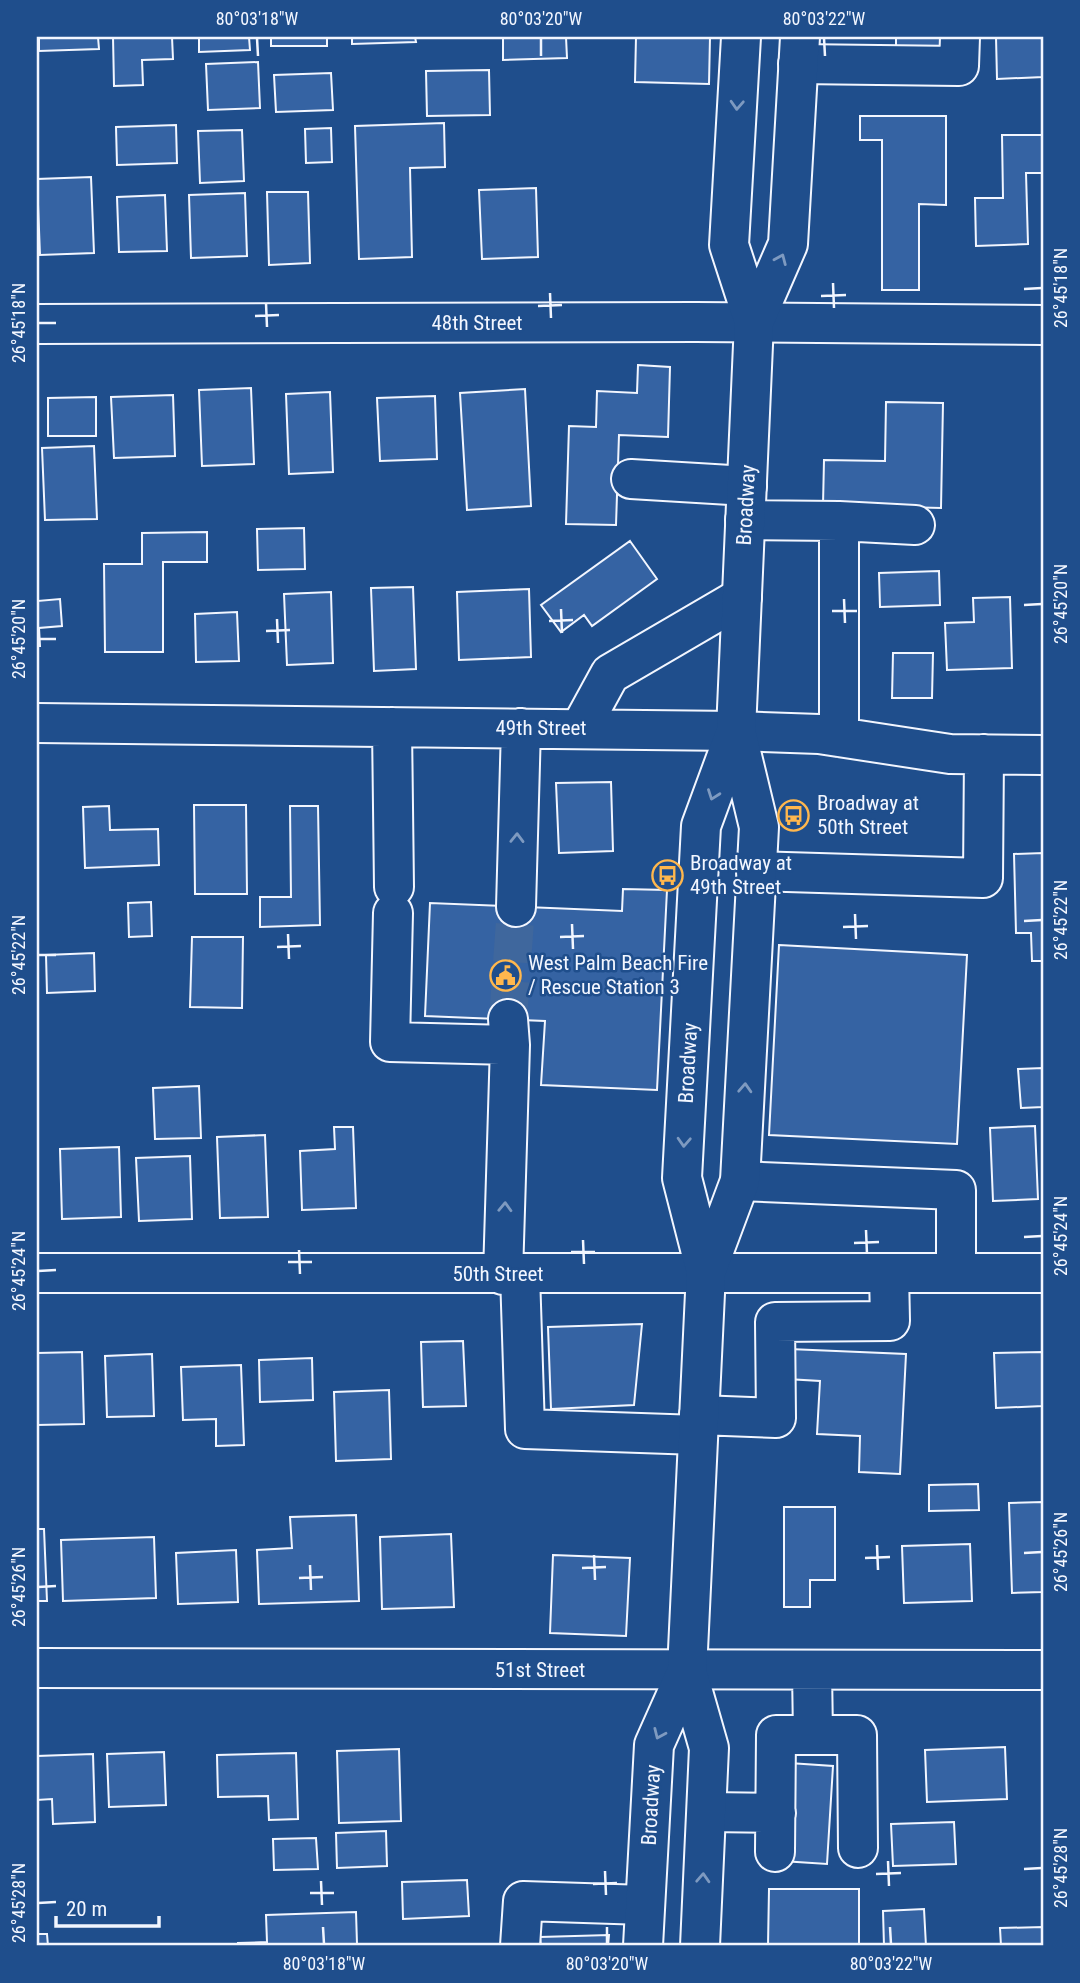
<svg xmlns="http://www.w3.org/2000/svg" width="1080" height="1983" viewBox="0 0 1080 1983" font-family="'Roboto Condensed',sans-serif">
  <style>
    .building { fill: #3563a3; stroke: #f2f6ff; stroke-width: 2 }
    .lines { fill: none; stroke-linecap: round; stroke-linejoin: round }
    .minor-tunnel { stroke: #3f679d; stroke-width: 38; stroke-dasharray: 38 19; stroke-linecap: butt }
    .minor-casing { stroke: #f2f6ff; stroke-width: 42 }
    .major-casing { stroke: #f2f6ff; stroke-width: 42 }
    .minor { stroke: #1f4e8c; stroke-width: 38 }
    .major { stroke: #1f4e8c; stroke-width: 38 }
    .oneway { stroke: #7e9ac0 }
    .ticks { fill: none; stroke: #f2f6ff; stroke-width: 2.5 }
    .labels { text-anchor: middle; stroke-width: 5; stroke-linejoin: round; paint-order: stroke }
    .street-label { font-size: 21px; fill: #f2f6ff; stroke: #1f4e8c }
    .poi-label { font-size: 21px; fill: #f2f6ff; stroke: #1f4e8c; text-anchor: start }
    .neatline { fill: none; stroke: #f2f6ff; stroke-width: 2.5 }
    .ticks-label { font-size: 18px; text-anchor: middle; fill: #f2f6ff }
  </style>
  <rect width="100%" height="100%" fill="#1f4e8c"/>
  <!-- building -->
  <path class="building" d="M 39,37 L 98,37 L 99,49 L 39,51 Z
    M 113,37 L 172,37 L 173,59 L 142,60 L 143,85 L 114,86 Z
    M 199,37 L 249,37 L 250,50 L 199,52 Z
    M 271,37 L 327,37 L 327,46 L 271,46 Z
    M 352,37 L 415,37 L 416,42 L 352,44 Z
    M 503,37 L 566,37 L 567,58 L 503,60 Z
    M 636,37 L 710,37 L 709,84 L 635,82 Z
    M 896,37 L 950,37 L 950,47 L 896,48 Z
    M 996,37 L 1043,37 L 1043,77 L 997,79 Z
    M 258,62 L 260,108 L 208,110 L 206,64 Z
    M 489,70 L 490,115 L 427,116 L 426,71 Z
    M 331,73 L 333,110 L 276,112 L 274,75 Z
    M 860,116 L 946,116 L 946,205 L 919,204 L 919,290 L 882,290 L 882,140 L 860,140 Z
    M 444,123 L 445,167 L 410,168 L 412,257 L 359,259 L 355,126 Z
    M 176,125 L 177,163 L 117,165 L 116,127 Z
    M 331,128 L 332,162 L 306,163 L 305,129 Z
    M 242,130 L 244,181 L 200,183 L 198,131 Z
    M 1002,135 L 1043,135 L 1043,173 L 1026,173 L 1028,244 L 976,246 L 975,198 L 1003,198 Z
    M 91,177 L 94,253 L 40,255 L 37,179 Z
    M 536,188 L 538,257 L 482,259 L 479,190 Z
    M 267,192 L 308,192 L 310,263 L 269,265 Z
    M 245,193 L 247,256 L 191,258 L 189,195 Z
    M 165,195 L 167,251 L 119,252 L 117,197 Z
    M 638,365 L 670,367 L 668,437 L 619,435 L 616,525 L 566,524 L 569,426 L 596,427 L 597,391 L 637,393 Z
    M 251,388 L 254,464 L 202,466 L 199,390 Z
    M 525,389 L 531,506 L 467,510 L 460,393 Z
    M 330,392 L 333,472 L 289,474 L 286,394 Z
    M 173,395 L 175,456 L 114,458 L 111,397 Z
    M 435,396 L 437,459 L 380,461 L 377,398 Z
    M 96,397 L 96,436 L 48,436 L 48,398 Z
    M 886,402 L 943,403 L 941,508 L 823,505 L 824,460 L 885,461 Z
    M 94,446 L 97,519 L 45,520 L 42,448 Z
    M 304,528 L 305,569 L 258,570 L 257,529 Z
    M 207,532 L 207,562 L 163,562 L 163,652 L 105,652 L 104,564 L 142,564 L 142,533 Z
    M 630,541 L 657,579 L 592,626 L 584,615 L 561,632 L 541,605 Z
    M 939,571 L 940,605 L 880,607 L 879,573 Z
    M 37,578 L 38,601 L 60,599 L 62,626 L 39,628 L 40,646 L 37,646 Z
    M 413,587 L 416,669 L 374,671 L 371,588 Z
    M 529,589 L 531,657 L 459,660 L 457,592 Z
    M 331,592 L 333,663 L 287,665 L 284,594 Z
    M 1010,597 L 1012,668 L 947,670 L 945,623 L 974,622 L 973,598 Z
    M 237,612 L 239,661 L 196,662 L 195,614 Z
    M 893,653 L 933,653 L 932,698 L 892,698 Z
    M 611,782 L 613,851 L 559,853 L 556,783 Z
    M 194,805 L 246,805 L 247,894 L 195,894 Z
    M 109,806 L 110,830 L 158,829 L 159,865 L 85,868 L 83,807 Z
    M 290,806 L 318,806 L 320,925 L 260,927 L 260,897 L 291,897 Z
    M 1043,853 L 1043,961 L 1032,961 L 1031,933 L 1016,933 L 1014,854 Z
    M 623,889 L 667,890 L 657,1090 L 541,1085 L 545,1021 L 425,1016 L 430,903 L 622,911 Z
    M 151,902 L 152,936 L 129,937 L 128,903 Z
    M 192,937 L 243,937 L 242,1008 L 190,1007 Z
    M 779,945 L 967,955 L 957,1144 L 769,1135 Z
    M 94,953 L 95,991 L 47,993 L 46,955 Z
    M 1043,1068 L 1043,1107 L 1021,1108 L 1018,1069 Z
    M 199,1086 L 201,1138 L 155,1139 L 153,1088 Z
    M 1035,1126 L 1038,1199 L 993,1201 L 990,1128 Z
    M 334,1127 L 353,1127 L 356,1208 L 302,1210 L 300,1151 L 335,1149 Z
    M 265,1135 L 268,1217 L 220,1218 L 217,1137 Z
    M 119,1147 L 121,1217 L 62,1219 L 60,1149 Z
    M 190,1156 L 192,1219 L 139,1221 L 136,1158 Z
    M 642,1324 L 634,1405 L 551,1409 L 548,1327 Z
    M 463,1341 L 466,1406 L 423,1407 L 421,1342 Z
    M 789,1349 L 906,1354 L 900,1474 L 859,1472 L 860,1436 L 817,1434 L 820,1381 L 787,1379 Z
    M 82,1352 L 84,1424 L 37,1425 L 37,1353 Z
    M 1043,1352 L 1043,1406 L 996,1408 L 994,1353 Z
    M 152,1354 L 154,1416 L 107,1417 L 105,1356 Z
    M 312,1358 L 313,1400 L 260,1402 L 259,1360 Z
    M 241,1365 L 244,1445 L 216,1446 L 216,1419 L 183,1420 L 181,1367 Z
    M 389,1390 L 391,1459 L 336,1461 L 334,1392 Z
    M 978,1484 L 979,1510 L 929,1511 L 929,1485 Z
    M 1043,1502 L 1043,1592 L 1012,1593 L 1009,1503 Z
    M 784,1507 L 835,1507 L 835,1580 L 810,1580 L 810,1607 L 784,1607 Z
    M 356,1515 L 359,1601 L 259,1604 L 257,1550 L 292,1548 L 290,1517 Z
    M 37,1529 L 44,1529 L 47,1601 L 37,1601 Z
    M 451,1534 L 454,1607 L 382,1609 L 380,1537 Z
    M 154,1537 L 156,1598 L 63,1601 L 61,1540 Z
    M 970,1544 L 972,1601 L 904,1603 L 902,1546 Z
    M 236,1550 L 238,1602 L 178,1604 L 176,1553 Z
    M 553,1555 L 630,1558 L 626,1636 L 550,1633 Z
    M 1005,1747 L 1007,1799 L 927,1802 L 925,1750 Z
    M 399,1749 L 401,1821 L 339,1823 L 337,1751 Z
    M 164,1752 L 166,1805 L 109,1807 L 107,1754 Z
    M 296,1753 L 298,1819 L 269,1820 L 268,1796 L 218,1797 L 217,1755 Z
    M 93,1754 L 95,1822 L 53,1824 L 52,1799 L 37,1800 L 37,1756 Z
    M 789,1763 L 833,1766 L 827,1864 L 782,1861 Z
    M 954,1822 L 956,1864 L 893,1866 L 891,1824 Z
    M 386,1831 L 387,1866 L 337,1868 L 336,1833 Z
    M 316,1838 L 318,1869 L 274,1870 L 273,1839 Z
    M 467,1880 L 469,1916 L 403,1919 L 402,1882 Z
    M 769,1889 L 859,1889 L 859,1946 L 768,1946 Z
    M 924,1909 L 926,1946 L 884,1946 L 883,1911 Z
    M 356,1912 L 357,1944 L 238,1946 L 238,1943 L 267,1942 L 266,1915 Z
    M 1043,1927 L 1043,1946 L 1001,1946 L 1000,1928 Z
    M 37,1934 L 47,1934 L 48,1946 L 37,1946 Z
    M 609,1935 L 608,1946 L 541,1946 L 540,1937 Z"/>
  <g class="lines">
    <!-- minor-tunnel -->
    <path class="minor-tunnel" d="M 508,1019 L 516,907"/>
    <defs>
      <path id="minor" d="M 798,64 L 959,66 L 960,37
        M 37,324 L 695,322 L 1043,325
        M 631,479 L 747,486
        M 745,520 L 839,521
        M 37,723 L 736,731 L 819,734 L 950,754 L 1043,755
        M 392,727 L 394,887
        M 580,729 L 610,674 L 742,597
        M 839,737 L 839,521 L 915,525
        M 756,871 L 983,878 L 984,754
        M 516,907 L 521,728
        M 393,913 L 390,1042 L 510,1045
        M 740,1181 L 956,1190 L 956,1273
        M 37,1273 C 372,1274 708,1272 1043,1273
        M 520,1274 L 525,1429 L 698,1435
        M 503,1275 L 510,1045 L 508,1019
        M 699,1415 L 776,1418 L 775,1322 L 890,1321 L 889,1273
        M 37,1668 L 1043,1670
        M 812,1671 L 813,1735
        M 707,1812 L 776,1813
        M 775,1852 L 776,1735 L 857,1735 L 858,1848
        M 520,1946 L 523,1901 L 645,1905"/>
      <path id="major" d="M 754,322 L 788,244 L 800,37
        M 706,1272 L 740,1181 L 759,827 L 736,731 L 754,322 L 729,245 L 741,37
        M 643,1946 L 654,1745 L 687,1671
        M 700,1946 L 709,1748 L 687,1671 L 706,1272 L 682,1178 L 701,826 L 736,731"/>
    </defs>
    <!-- minor casing -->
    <use href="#minor" class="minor-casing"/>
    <!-- major casing -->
    <use href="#major" class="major-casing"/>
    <!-- minor -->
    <use href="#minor" class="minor"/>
    <!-- major -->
    <use href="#major" class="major"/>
  </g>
  <!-- one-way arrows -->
  <defs><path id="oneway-chevron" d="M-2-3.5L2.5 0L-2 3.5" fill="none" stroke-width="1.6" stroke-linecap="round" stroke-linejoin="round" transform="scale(1.75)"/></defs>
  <g class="oneway">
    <use href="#oneway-chevron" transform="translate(737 105) rotate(93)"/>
    <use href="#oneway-chevron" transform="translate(781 259) rotate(-67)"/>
    <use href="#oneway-chevron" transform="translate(713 795) rotate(110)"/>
    <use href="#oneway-chevron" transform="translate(517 838) rotate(-89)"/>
    <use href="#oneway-chevron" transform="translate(745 1088) rotate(-87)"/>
    <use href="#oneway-chevron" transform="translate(684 1142) rotate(93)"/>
    <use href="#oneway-chevron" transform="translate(505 1207) rotate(-88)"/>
    <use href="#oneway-chevron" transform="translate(659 1734) rotate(114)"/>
    <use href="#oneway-chevron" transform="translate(703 1878) rotate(-87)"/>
  </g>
  <!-- ticks -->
  <path class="ticks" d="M 257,38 L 258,56M 541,38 L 541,56M 824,38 L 825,56M 833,283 L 834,308M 1024,289 L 1042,288M 550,293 L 551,318M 821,296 L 846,295M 266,303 L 267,327M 538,306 L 562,305M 255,316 L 279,315M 38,323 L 56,323M 844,599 L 845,623M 1024,605 L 1042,604M 561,609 L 562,633M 832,611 L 857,611M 277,619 L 278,643M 549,621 L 573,620M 266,631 L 290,630M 38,639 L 56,639M 855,914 L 856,939M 1024,921 L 1042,920M 572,924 L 573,949M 843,927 L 868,926M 288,934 L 289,959M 560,937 L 584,936M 277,947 L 301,946M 38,955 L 56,955M 866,1230 L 867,1254M 1024,1237 L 1042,1236M 583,1240 L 584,1264M 854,1243 L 879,1242M 299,1250 L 300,1274M 571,1252 L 595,1252M 288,1262 L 312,1262M 38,1271 L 56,1270M 877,1545 L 878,1570M 1024,1553 L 1042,1552M 594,1555 L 595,1580M 865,1558 L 890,1557M 310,1565 L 311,1590M 582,1568 L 606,1567M 299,1578 L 323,1577M 38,1587 L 56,1586M 888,1861 L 889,1886M 1024,1869 L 1042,1868M 605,1871 L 606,1895M 876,1874 L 901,1873M 321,1881 L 322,1905M 593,1884 L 617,1883M 310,1893 L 334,1893M 38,1903 L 56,1902M 323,1927 L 324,1944M 607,1927 L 607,1944M 890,1927 L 891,1944"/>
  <!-- icons -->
  <defs>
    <symbol id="bus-ring" viewBox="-11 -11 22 22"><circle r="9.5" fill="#1f4e8c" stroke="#ffb74d" stroke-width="1.5"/><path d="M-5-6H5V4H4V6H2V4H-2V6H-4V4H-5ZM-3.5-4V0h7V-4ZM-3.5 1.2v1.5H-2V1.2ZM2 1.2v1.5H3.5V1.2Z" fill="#ffb74d"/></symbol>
    <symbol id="civic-ring" viewBox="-11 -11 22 22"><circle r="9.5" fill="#1f4e8c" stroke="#ffb74d" stroke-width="1.5"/><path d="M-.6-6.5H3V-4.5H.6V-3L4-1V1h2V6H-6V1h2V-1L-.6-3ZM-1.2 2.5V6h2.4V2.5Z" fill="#ffb74d"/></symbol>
  </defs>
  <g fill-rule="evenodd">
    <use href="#bus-ring" x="776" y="798" width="35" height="35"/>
    <use href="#bus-ring" x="650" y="858" width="35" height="35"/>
    <use href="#civic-ring" x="488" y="958" width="35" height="35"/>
  </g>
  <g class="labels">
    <!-- street labels -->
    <g class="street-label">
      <text x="477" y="330">48th Street</text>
      <text transform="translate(746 505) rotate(-87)" y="7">Broadway</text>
      <text x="541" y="735">49th Street</text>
      <text transform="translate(688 1063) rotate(-87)" y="7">Broadway</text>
      <text x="498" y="1281">50th Street</text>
      <text x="540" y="1677">51st Street</text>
      <text transform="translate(651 1805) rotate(-87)" y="7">Broadway</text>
    </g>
    <!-- poi labels -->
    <g class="poi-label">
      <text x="817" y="810">Broadway at<tspan x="817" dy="24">50th Street</tspan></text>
      <text x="690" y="870">Broadway at<tspan x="690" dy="24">49th Street</tspan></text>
      <text x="528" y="970">West Palm Beach Fire<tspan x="528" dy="24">/ Rescue Station 3</tspan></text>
    </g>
  </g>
  <!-- border -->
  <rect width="1080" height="1983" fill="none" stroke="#1f4e8c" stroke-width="77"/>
  <!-- scale -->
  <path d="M56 1916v10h103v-10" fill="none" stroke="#f2f6ff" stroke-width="3.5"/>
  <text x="66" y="1916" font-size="21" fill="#f2f6ff" stroke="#1f4e8c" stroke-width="5" paint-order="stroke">20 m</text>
  <rect x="38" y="38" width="1004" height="1906" class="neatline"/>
  <g class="ticks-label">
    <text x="257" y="25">80°03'18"W</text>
    <text x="541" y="25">80°03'20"W</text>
    <text x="824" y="25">80°03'22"W</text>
    <text transform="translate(1061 288) rotate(-90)" y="6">26°45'18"N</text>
    <text transform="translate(19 323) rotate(-90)" y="6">26°45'18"N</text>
    <text transform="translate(1061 604) rotate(-90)" y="6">26°45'20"N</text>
    <text transform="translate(19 639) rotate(-90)" y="6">26°45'20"N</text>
    <text transform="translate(1061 920) rotate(-90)" y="6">26°45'22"N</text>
    <text transform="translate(19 955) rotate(-90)" y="6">26°45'22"N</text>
    <text transform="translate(1061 1236) rotate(-90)" y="6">26°45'24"N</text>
    <text transform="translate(19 1271) rotate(-90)" y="6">26°45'24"N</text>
    <text transform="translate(1061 1552) rotate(-90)" y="6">26°45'26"N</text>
    <text transform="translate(19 1587) rotate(-90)" y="6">26°45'26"N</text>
    <text transform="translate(1061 1868) rotate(-90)" y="6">26°45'28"N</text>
    <text transform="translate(19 1903) rotate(-90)" y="6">26°45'28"N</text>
    <text x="324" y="1970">80°03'18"W</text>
    <text x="607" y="1970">80°03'20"W</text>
    <text x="891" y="1970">80°03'22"W</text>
  </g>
</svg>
